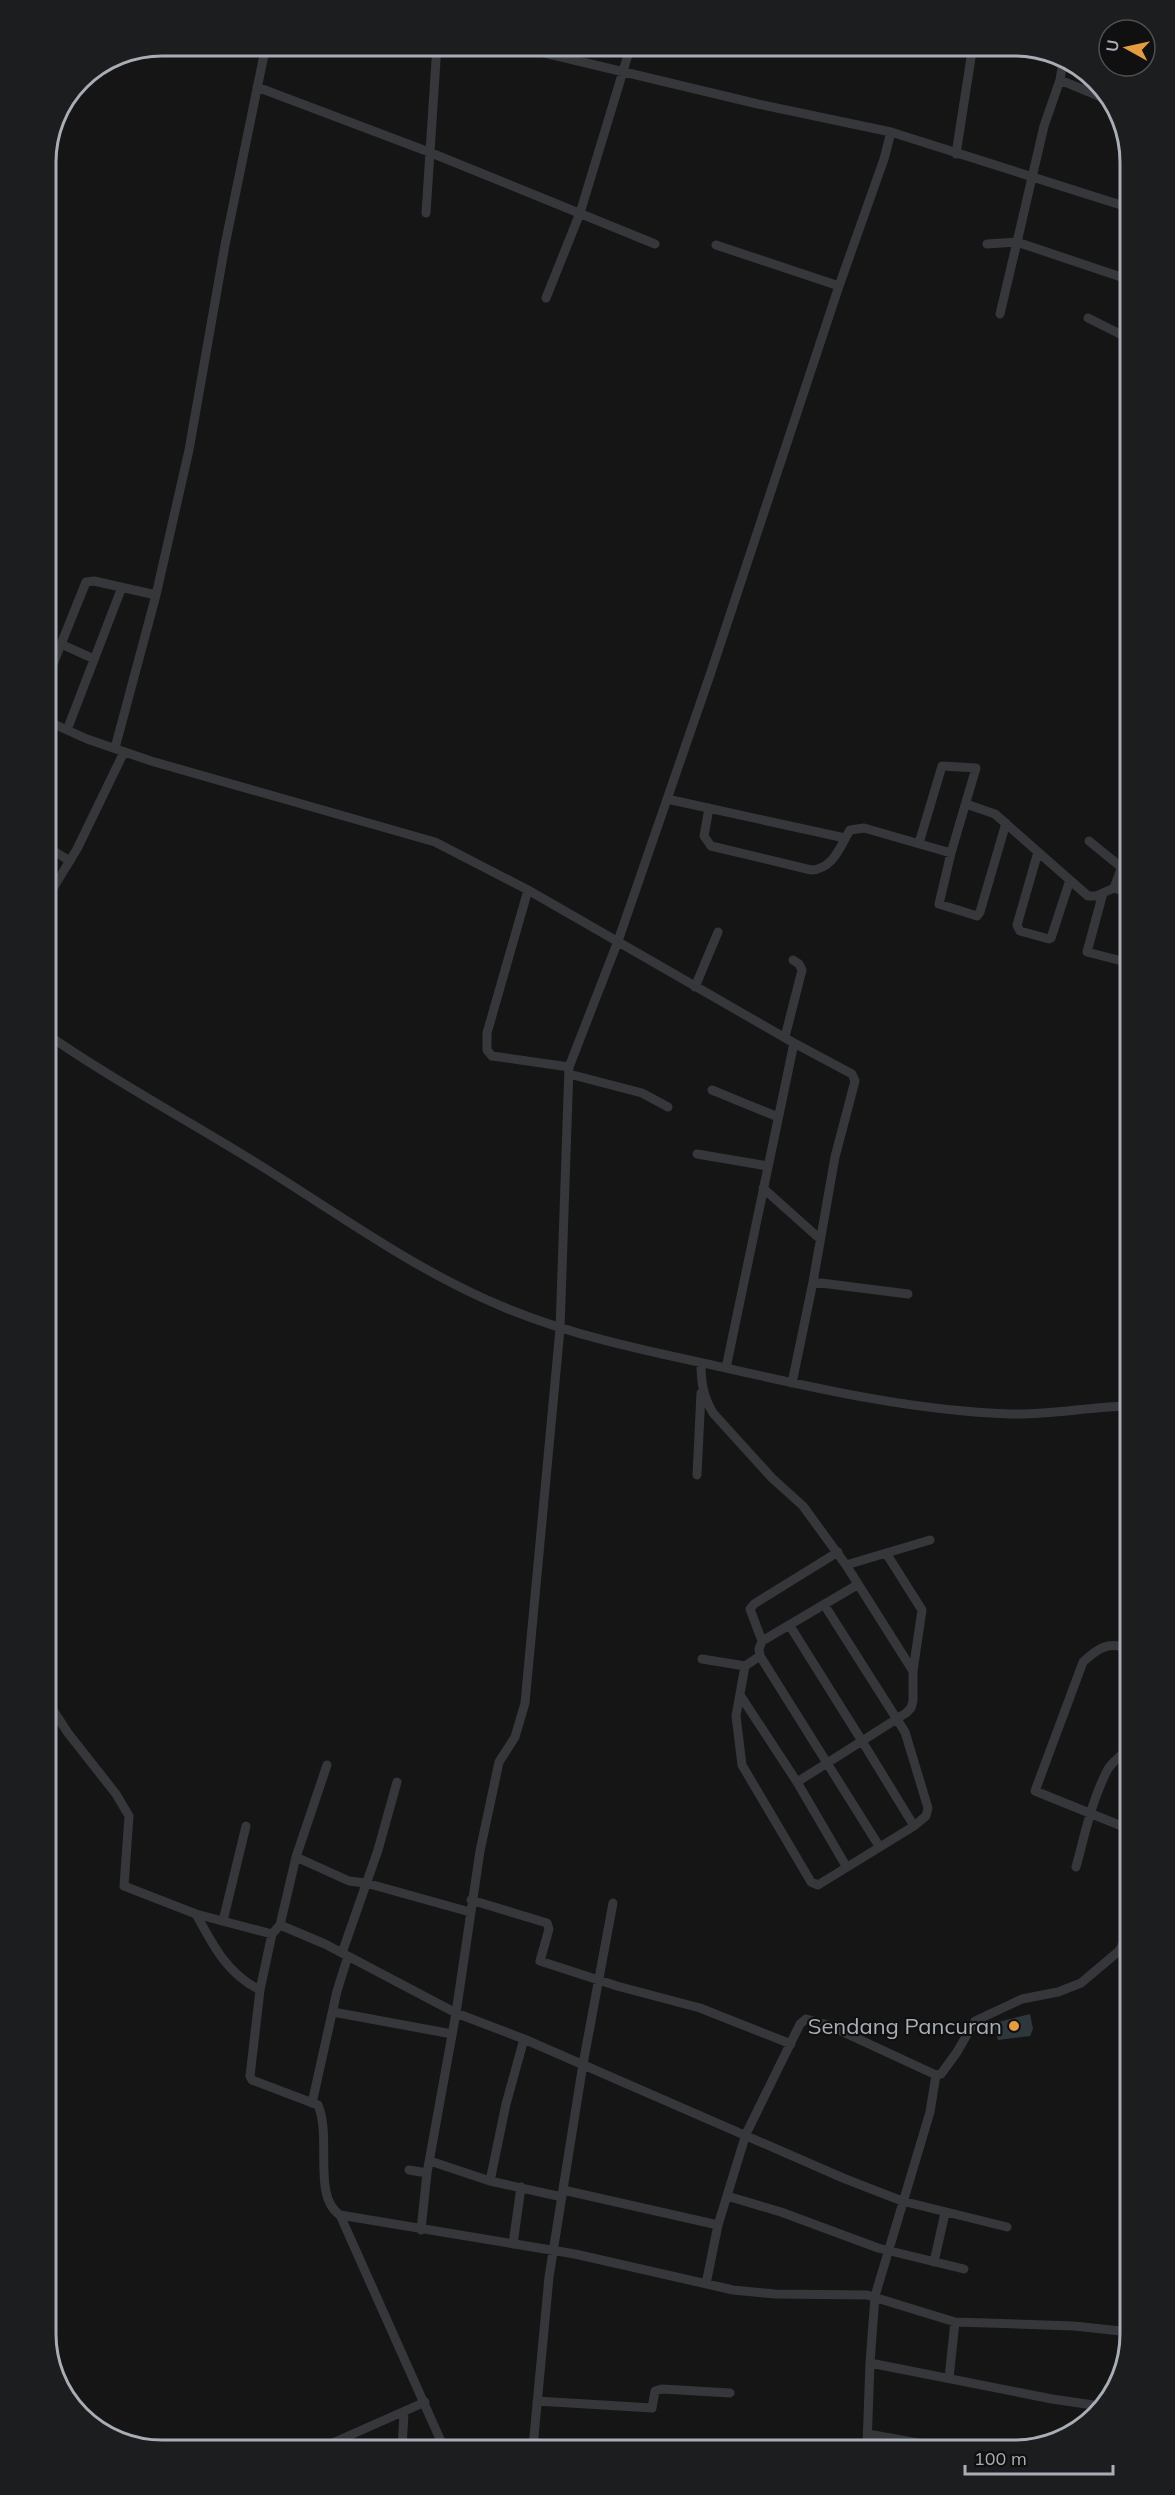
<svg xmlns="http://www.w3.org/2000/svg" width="1175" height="2495" viewBox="0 0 1175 2495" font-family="Mulish,sans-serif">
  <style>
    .water { fill: #2e373b }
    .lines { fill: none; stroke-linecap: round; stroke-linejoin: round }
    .minor { stroke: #36373b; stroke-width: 9 }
    .poi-dot { fill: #e59b3f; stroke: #101011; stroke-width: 2 }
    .labels { text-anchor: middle; stroke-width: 4.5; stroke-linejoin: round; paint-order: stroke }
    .poi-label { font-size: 22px; fill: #a8adb6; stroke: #101011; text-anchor: end }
    .rim { fill: none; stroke: #a8adb6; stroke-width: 3 }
  </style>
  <rect width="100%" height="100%" fill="#151516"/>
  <!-- water -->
  <path class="water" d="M 1030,2014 L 1033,2029 L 1030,2036 L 998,2040 L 994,2023 Z"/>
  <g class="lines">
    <!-- minor -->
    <path class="minor" d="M 511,45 L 758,104 L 891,132 L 1124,206
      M 1063,61 L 1060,80 L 1044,126 L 1017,242 L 1124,278
      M 1060,80 L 1106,99
      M 257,87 L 429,152 L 655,244
      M 956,154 L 973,45
      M 426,213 L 437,45
      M 987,244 L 1017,242 L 1000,314
      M 716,245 L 839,286
      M 546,298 L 580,213 L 631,45
      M 1088,318 L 1124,336
      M 61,644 L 94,659
      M 47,679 L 86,582 L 94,581 L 156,595
      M 47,721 L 87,739 L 151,761 L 435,842 L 528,890 L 794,1043 L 852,1074 L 855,1081 L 835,1157 L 813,1282 L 792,1383
      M 67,730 L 122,587
      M 115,748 L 156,595 L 189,450 L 225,245 L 266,45
      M 667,799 L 845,838
      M 966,804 L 995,814 L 1088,896 L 1096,896 L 1114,888 L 1126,855
      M 47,805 L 51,796
      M 709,808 L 704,836 L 711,846 L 811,870 C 833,869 840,847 850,830 L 864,828 L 951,853 L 976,768 L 942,766 L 919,843
      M 1089,841 L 1121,867
      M 47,847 L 70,861
      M 1038,852 L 1017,925 L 1020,931 L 1049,939 L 1051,938 L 1070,880
      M 951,853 L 939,904 L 977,916 L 980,912 L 1006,823
      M 1114,888 L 1126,892
      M 528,890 L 487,1033 L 487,1050 L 492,1056 L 569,1067
      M 1103,893 L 1087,952 L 1122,961 L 1126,946
      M 47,898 L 77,849 L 124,752
      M 695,987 L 718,932
      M 48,1035 C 115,1082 188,1120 258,1164 C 339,1214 417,1272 506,1308 C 576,1337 652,1352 726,1368 C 819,1389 915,1411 1010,1414 C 1050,1415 1088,1407 1127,1406
      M 785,1037 L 802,970 L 799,964 L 793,960
      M 569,1074 L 642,1093 L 668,1107
      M 712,1090 L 778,1117
      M 697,1154 L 768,1166
      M 763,1188 L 820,1239
      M 813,1282 L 908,1294
      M 701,1363 C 701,1382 703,1396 713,1413 L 772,1478 L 803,1506 L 846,1565 L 913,1671
      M 726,1368 L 794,1043
      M 697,1475 L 701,1393
      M 846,1565 L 930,1540
      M 857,1585 L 762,1641 L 759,1649 L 760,1656 L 745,1666 L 736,1716 L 742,1765 L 811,1882 L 818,1885 L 914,1826 L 862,1741 L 906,1713 L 911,1708 L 913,1701 L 913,1671 L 922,1610 L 886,1553
      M 825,1606 L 905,1732 L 928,1808 L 926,1816 L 914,1826
      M 790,1626 L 862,1741 L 797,1782
      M 762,1641 L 750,1609 L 754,1604 L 838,1552
      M 1128,1649 C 1109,1640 1097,1649 1083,1662 L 1035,1791 L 1129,1829
      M 760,1656 L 879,1846
      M 702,1659 L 745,1666
      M 740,1695 L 797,1782 L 846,1866
      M 49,1704 L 68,1733 L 116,1794 L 129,1816 L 124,1886 L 196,1914 L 272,1934 L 280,1925 L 296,1857 L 327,1765
      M 296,1857 L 349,1881 L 366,1883 L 470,1912
      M 1076,1867 C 1085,1834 1092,1799 1108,1769 C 1114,1759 1124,1756 1128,1745
      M 471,1900 L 547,1923 L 549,1929 L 540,1961 L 617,1986 L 700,2008 L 791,2044
      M 196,1914 C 213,1945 227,1974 260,1990
      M 223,1921 L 246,1826
      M 280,1925 L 325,1944 L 456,2013 L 524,2039 L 843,2178 L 902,2201 L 1007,2227
      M 272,1934 L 260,1990 L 250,2076 L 252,2080 L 318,2105 C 332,2137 312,2197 340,2215 L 575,2254 L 733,2290 L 775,2294 L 867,2295 L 955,2322 L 1074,2326 L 1130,2332
      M 342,1953 L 378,1850 L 397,1782
      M 333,2012 L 452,2034
      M 312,2103 L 337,1991 L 348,1956
      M 430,2161 L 490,2181 L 506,2104 L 524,2039
      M 409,2170 L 427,2173
      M 490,2181 L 562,2197
      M 563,2190 L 718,2225 L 746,2134 L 800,2024 L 806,2019 L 828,2025 L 936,2075
      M 727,2196 L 781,2212 L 878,2248 L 964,2269
      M 340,2215 L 444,2448
      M 421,2230 L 427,2173 L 456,2013 L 480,1851 L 499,1762 L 515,1737 L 525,1703 L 560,1329 L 569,1067 L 618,941 L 711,672 L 839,286 L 884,159 L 891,132
      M 513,2244 L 521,2187
      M 934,2262 L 945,2213
      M 706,2284 L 718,2225
      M 870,2363 L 1052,2399 L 1100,2406
      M 949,2378 L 955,2322
      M 537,2401 L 652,2408 L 655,2391 L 662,2389 L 730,2393
      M 868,2434 L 929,2445
      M 867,2445 L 870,2363 L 875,2296 L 930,2112 L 936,2075 L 941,2074 L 957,2052 L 975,2021 L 1022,1999 L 1058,1992 L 1081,1983 L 1119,1951 L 1129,1933
      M 533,2447 L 549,2277 L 583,2064 L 613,1903
      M 402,2448 L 404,2413
      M 319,2449 L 425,2402"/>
  </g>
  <!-- markers -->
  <circle class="poi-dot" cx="1014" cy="2026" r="6"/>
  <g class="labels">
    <!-- poi labels -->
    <g class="poi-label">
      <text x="1002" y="2034">Sendang Pancuran</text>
    </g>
  </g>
  <!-- crop -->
  <path d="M0 0H1175V2495H0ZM162 56H1014A106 106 0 0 1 1120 162V2334A106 106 0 0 1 1014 2440H162A106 106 0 0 1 56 2334V162A106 106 0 0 1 162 56Z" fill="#1c1d1e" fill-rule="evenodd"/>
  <path class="rim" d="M162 56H1014A106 106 0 0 1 1120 162V2334A106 106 0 0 1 1014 2440H162A106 106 0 0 1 56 2334V162A106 106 0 0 1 162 56Z"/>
  <!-- north arrow -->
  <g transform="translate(1127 48) rotate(278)"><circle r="28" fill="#101011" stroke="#4d4f53" stroke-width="1.5"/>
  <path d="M0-4.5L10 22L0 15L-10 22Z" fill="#e59b3f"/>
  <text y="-9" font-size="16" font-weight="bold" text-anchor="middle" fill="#a8adb6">U</text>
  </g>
  <!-- scale -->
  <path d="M965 2465v9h148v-9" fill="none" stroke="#a8adb6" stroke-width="3"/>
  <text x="974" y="2465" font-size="18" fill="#a8adb6" stroke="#101011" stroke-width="4.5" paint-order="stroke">100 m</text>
</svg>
